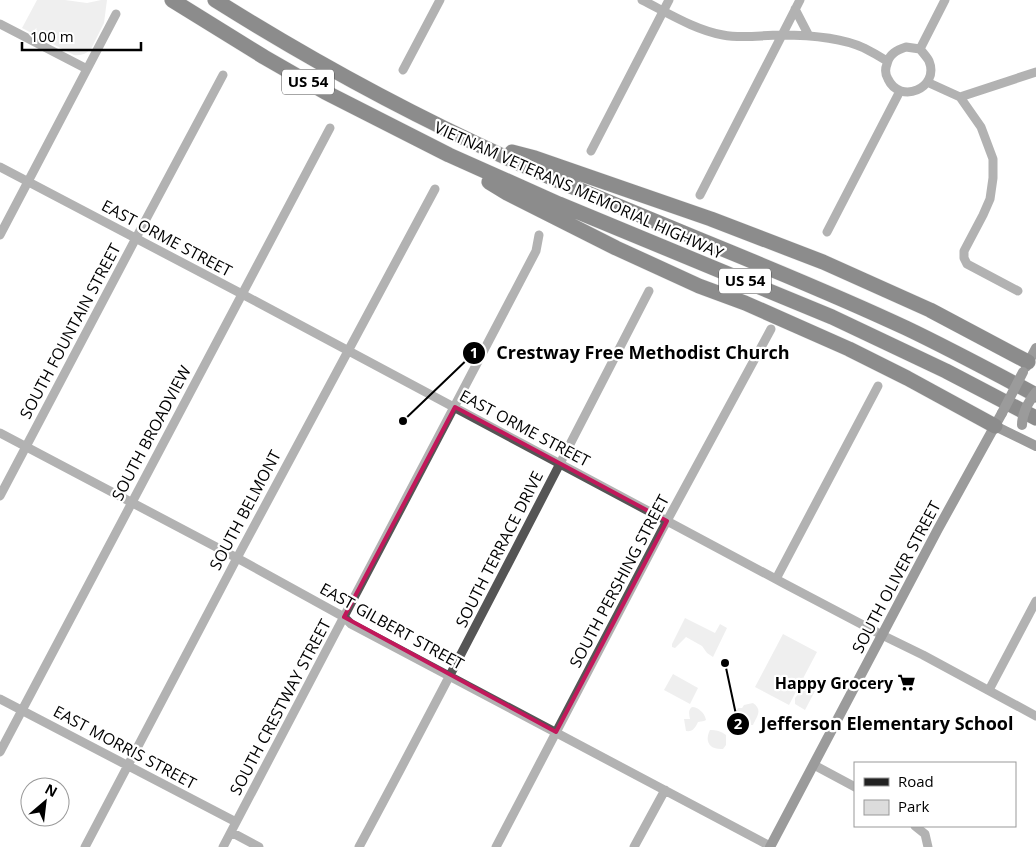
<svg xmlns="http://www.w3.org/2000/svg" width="1036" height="847" viewBox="0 0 1036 847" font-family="'Open Sans',sans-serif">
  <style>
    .green { fill: #dcdcdc }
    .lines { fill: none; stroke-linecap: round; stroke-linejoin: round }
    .highway-casing { stroke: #dbdbdb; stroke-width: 16 }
    .street { stroke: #555; stroke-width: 9 }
    .secondary { stroke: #222; stroke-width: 10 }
    .highway { stroke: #000; stroke-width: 15 }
    .secondary-bridge { stroke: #222; stroke-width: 10 }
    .marked { fill: none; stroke: #c2185b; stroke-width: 4; stroke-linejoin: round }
    .labels { text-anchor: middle; stroke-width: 4.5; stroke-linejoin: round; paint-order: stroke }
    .shield { fill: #fff; stroke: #4c4c4c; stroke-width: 1 }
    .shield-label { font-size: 15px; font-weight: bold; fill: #000 }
    .street-label { font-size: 16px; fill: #000; stroke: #fff }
    .poi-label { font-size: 16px; font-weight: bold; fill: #000; stroke: #fff; text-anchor: end }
    .leader { fill: none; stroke: #000; stroke-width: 2 }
    .callout-dot { fill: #000; stroke: #fff; stroke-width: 2 }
    .mark-label { font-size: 15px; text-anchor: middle; font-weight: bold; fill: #fff }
    .callout-label { font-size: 18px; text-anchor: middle; font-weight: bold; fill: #000; stroke: #fff; stroke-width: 4.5; stroke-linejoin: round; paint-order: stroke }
  </style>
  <rect width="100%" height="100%" fill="#fff"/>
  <!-- green -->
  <path class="green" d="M 37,0 L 65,0 L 87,3 L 101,0 L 107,0 L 104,23 L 91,49 C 86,54 81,56 74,55 L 22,28 Z
    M 685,618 L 715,633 L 720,624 L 727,628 L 713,657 L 707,653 L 702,646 L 686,637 L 675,648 L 672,647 L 672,644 Z
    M 783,634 L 817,652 L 789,705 L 755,687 Z
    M 673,674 L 698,688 L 690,704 L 664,690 Z
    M 804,687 L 807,687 L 815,691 L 805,710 L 795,704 L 795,698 Z
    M 753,703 C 763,710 757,716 753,725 L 748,725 C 743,730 738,728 733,723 L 736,711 L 738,708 L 742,708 L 744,705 Z
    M 692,707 C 698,707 705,713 706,720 L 704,721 L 698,722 C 695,728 693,732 686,731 L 684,719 L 690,719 C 689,714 688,710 692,707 Z
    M 710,730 C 716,730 721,731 726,735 L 726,745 L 723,749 C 710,750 704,742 710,730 Z"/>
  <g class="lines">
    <defs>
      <path id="highway" d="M 172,0 L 264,57 L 325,92 L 449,155 L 559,204 L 832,317 L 946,371 L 1036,418
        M 215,0 C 320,66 430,125 543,174 C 663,227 787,272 906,328 C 950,349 993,372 1036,395
        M 512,152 L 535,158 L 711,219 L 823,262 L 930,310 L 1028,362
        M 489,182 L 507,193 L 616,248 L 699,286 L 745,303 L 849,349 L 907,378 L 995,426"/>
    </defs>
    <!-- highway casing -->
    <use href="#highway" class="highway-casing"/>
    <!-- street -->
    <path class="street" d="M 642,0 C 668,13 695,30 723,35 C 743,39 761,35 781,35 C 806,35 840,37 864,48 C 872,52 879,56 887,61
      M 795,9 L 809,36
      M 0,24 L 87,69
      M 906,47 L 920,49 C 923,53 927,57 929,61 C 940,88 900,105 888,79 C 885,74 885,69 887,64 C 889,54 897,50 906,47 Z
      M 920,49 L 945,0
      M 403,70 L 440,0
      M 927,82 L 960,97 L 981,127 L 993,159 L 993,178 L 990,199 L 983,215 L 964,251 L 964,258 L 967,264 L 1018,291
      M 960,97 L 1036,72
      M 591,151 L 669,0
      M 0,167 L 242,294 L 785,584 L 882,635 L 923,655 L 1036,716
      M 700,195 L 800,0
      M 827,232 L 900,91
      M 0,235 L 116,14
      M 0,433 L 237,558 L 344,617 L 351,624 L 770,846
      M 0,496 L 136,238 L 223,75
      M 776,579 L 878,386
      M 989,690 L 1036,601
      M 0,699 L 236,822
      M 0,752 L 330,128
      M 814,765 L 855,787
      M 915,826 L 925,834 L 928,847
      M 231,832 L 259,847
      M 85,847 L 237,558 L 435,189
      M 223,847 L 536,251 L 539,235
      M 359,847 C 458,663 553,477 649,291
      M 496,847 L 662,530 L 771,329
      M 634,847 L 665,790"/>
    <!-- secondary -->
    <path class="secondary" d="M 1026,367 L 1036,348
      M 995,426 L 1036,446
      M 770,847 L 938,529 L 1002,413"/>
    <!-- highway -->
    <use href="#highway" class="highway"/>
    <!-- secondary-bridge -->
    <path class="secondary-bridge" d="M 1002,413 L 1023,372
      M 1022,425 C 1022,412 1028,402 1036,392"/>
  </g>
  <!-- marked area -->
  <path d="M0 0H1036V847H0ZM 455,407 L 667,521 L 556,732 L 344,617 Z" fill="#fff" fill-opacity=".55" fill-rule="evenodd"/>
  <path class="marked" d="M 455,407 L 667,521 L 556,732 L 344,617 Z"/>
  <!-- icons -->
  <defs>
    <symbol id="supermarket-bare" viewBox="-9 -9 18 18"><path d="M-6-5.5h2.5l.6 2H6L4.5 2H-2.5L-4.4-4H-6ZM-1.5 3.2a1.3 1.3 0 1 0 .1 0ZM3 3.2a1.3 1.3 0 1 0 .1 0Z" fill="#000" stroke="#fff" stroke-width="2.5" paint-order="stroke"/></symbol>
  </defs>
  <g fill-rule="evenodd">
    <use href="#supermarket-bare" x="894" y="670" width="25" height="25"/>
  </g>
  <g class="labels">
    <!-- shield labels -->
    <g class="shield">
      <rect x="282" y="69.5" width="52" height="25" rx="4"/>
      <rect x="719" y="268.5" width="52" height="25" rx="4"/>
    </g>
    <g class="shield-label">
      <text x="308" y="87">US 54</text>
      <text x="745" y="286">US 54</text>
    </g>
    <!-- street labels -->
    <g class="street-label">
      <text transform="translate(579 190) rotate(24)" y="6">VIETNAM VETERANS MEMORIAL HIGHWAY</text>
      <text transform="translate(167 238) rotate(28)" y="6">EAST ORME STREET</text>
      <text transform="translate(70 331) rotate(-62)" y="6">SOUTH FOUNTAIN STREET</text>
      <text transform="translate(525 428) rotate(28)" y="6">EAST ORME STREET</text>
      <text transform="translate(151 433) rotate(-62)" y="6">SOUTH BROADVIEW</text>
      <text transform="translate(245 510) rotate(-62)" y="6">SOUTH BELMONT</text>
      <text transform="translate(499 549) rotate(-63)" y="6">SOUTH TERRACE DRIVE</text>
      <text transform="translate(896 577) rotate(-62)" y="6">SOUTH OLIVER STREET</text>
      <text transform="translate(619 581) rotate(-62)" y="6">SOUTH PERSHING STREET</text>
      <text transform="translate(392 626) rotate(29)" y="6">EAST GILBERT STREET</text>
      <text transform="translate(280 707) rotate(-62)" y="6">SOUTH CRESTWAY STREET</text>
      <text transform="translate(125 747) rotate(28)" y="6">EAST MORRIS STREET</text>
    </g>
    <!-- poi labels -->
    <g class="poi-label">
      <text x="893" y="689">Happy Grocery</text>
    </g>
  </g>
  <!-- callouts -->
  <path class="leader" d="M403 421L474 353M725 663L738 724"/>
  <g class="callout-dot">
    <circle cx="403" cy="421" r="5"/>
    <circle cx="725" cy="663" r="5"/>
    <circle cx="474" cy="353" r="12"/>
    <circle cx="738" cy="724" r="12"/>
  </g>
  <g class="mark-label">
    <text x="474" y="358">1</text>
    <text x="738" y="729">2</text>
  </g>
  <g class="callout-label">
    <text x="643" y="359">Crestway Free Methodist Church</text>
    <text x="887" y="730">Jefferson Elementary School</text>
  </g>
  <!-- legend -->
  <rect x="854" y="762" width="162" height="65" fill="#ffffff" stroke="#999999"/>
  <rect x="864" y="778" width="25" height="8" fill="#222222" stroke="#999999"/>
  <text x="898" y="787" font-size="15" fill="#000000">Road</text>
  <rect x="864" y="800" width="25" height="15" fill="#dcdcdc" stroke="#999999"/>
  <text x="898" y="812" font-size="15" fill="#000000">Park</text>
  <!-- north arrow -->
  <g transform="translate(45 802) rotate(28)"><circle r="24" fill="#ffffff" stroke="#999999"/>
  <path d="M0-4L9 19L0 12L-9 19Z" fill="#000000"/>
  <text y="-8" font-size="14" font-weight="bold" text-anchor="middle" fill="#000000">N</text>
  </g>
  <!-- scale -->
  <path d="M22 42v8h119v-8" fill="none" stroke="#000000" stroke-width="2.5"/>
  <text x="30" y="42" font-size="15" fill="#000000" stroke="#ffffff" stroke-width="4" paint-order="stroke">100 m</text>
</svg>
